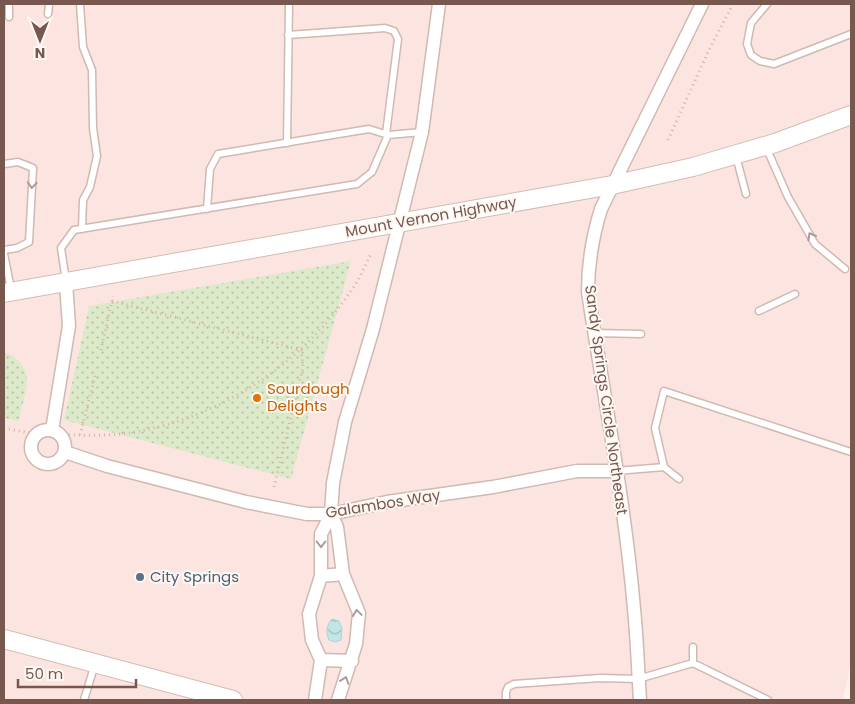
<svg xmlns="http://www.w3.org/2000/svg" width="855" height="704" viewBox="0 0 855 704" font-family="Poppins,sans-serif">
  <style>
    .commercial { fill: #fce5e1 }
    .green { fill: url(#green-dots) }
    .water { fill: url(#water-waves); stroke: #a7d7d7 }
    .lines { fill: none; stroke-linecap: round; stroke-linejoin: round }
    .lane-casing { stroke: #cfb9b1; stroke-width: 9 }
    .street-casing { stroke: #cfb9b1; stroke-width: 15 }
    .secondary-casing { stroke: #d4bcb1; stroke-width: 20 }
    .path { stroke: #d6b2a7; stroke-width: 3; stroke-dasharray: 1 4; stroke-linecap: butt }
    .lane { stroke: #fff; stroke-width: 6 }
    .street { stroke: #fff; stroke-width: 12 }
    .secondary { stroke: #fff; stroke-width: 18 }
    .oneway { stroke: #ae9a95 }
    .food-dot { fill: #e8710a; stroke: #fef8f3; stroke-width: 2 }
    .service-dot { fill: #5c6f8a; stroke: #fef8f3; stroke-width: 2 }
    .labels { text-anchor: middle; stroke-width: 4; stroke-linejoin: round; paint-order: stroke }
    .street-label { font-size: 15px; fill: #78574f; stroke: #fef8f3 }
    .food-label { font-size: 15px; fill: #c56008; stroke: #fef8f3; text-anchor: start }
    .service-label { font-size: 15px; fill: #4e5e75; stroke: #fef8f3; text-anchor: start }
  </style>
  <defs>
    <pattern id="green-dots" width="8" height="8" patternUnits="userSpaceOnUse" patternTransform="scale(1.25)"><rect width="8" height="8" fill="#dceaca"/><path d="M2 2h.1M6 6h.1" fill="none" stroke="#b7c0a6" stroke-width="1.8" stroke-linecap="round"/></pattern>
    <pattern id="water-waves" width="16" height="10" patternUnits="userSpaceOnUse" patternTransform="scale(1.25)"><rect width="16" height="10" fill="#c1e6e5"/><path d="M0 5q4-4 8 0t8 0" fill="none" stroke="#a2bdbc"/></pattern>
  </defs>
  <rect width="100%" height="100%" fill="#fcf4ec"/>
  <!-- commercial -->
  <path class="commercial" d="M 4,4 L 851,4 L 851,662 L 843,700 L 4,700 Z"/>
  <!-- green -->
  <path class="green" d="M 351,261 L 291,479 L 64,420 L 89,306 Z
    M 4,352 C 15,355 25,365 27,377 C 28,387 21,410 19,421 L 4,418 L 5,403 L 4,402 Z"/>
  <!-- water -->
  <path class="water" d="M 332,619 L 339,621 L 342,628 L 341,640 L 335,642 L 329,640 C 326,633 326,625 332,619 Z"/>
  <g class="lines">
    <defs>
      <path id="lane" d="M 9,4 L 9,17
        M 80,4 L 83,47 L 92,70 L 93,128 L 97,156 L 90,187 L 83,200 L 82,229
        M 767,4 L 751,23 L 747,44 L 751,55 L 760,61 L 774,64 L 851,34
        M 48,14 L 49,4
        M 288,35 L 385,28 L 394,31 L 398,39 L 386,134
        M 287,143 L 289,4
        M 766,147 L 788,197 L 815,244 L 845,269
        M 736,156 L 746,194
        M 4,164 L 18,162 L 33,168 L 29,242 L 17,248 L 4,250
        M 207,209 L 210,169 L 218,154 L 369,129 L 388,135
        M 4,254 L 11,289
        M 66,281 L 61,248 L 74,230 L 357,184 L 372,172 L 388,135 L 422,132
        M 759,311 L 795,294
        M 595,333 L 641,334
        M 664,467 L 655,428 L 664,391 L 851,452
        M 616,471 L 664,467 L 679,479
        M 693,663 L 693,647
        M 84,700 L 95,664
        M 506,700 L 506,692 L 508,687 L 514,684 L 600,678 L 638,679 L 693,663 L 768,700"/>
      <path id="street" d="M31 447a17 17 0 1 1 34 0a17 17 0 1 1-34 0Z
        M 52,430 L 69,326 L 66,283
        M 65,452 L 107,466 L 246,502 L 307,514 L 331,514 L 387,502 L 493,487 L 577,471 L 616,471
        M 331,514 L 337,527 L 343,574 L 359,613 L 356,644 L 338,700
        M 321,576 L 321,534 L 331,514 L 333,483 L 345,422 L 373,329 L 422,132 L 439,4
        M 321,660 L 352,661
        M 315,700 L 321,660 L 312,640 L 309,614 L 321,576 L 343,574
        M 640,700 C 638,670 637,639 634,609 C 625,503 604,397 588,292 C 588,262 592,238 601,209 L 702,4"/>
      <path id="secondary" d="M 4,293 L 612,185 L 693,167 L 775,143 L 851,115
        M 4,639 L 233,700"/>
    </defs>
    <!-- lane casing -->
    <use href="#lane" class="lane-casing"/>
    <!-- street casing -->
    <use href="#street" class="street-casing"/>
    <!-- secondary casing -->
    <use href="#secondary" class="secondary-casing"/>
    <!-- path -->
    <path class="path" d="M 668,140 L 708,52 L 733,4
      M 112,301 L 301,350 L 303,367 L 274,487
      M 101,350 L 113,296
      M 4,428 L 40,435
      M 64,435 C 85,435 108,436 129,433 C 221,418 301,365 353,288 C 360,278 365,265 371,254
      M 80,435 L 95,376"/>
    <!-- lane -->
    <use href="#lane" class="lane"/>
    <!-- street -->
    <use href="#street" class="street"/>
    <!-- secondary -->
    <use href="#secondary" class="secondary"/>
  </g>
  <!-- one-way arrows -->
  <defs><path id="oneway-chevron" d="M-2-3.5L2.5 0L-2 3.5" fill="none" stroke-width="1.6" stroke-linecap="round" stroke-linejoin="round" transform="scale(1.25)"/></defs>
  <g class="oneway">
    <use href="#oneway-chevron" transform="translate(32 185) rotate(94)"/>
    <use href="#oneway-chevron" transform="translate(811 236) rotate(-120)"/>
    <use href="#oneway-chevron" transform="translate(321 544) rotate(90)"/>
    <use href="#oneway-chevron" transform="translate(357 613) rotate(-98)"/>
    <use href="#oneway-chevron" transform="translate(345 680) rotate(-71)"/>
  </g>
  <!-- markers -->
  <circle class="food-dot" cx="257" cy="398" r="5"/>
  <circle class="service-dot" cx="140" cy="577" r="5"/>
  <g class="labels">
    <!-- street labels -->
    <g class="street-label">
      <text transform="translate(431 217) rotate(-10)" y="5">Mount Vernon Highway</text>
      <text transform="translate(606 400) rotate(82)" y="5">Sandy Springs Circle Northeast</text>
      <text transform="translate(383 504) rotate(-9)" y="5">Galambos Way</text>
    </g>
    <!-- food labels -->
    <g class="food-label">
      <text x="267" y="394">Sourdough<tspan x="267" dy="17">Delights</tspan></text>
    </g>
    <!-- service labels -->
    <g class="service-label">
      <text x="150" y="582">City Springs</text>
    </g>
  </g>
  <!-- border -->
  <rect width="855" height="704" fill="none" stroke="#78574f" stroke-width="10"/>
  <!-- north arrow -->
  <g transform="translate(40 40) rotate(180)" stroke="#fef8f3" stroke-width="4" paint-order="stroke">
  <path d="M0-4L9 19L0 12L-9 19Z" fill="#78574f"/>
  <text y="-8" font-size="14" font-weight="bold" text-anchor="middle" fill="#78574f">N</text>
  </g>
  <!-- scale -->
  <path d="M18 679v8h118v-8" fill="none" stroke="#78574f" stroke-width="2.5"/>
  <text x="25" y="679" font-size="15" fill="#78574f" stroke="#fef8f3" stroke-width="4" paint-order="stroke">50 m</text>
</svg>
